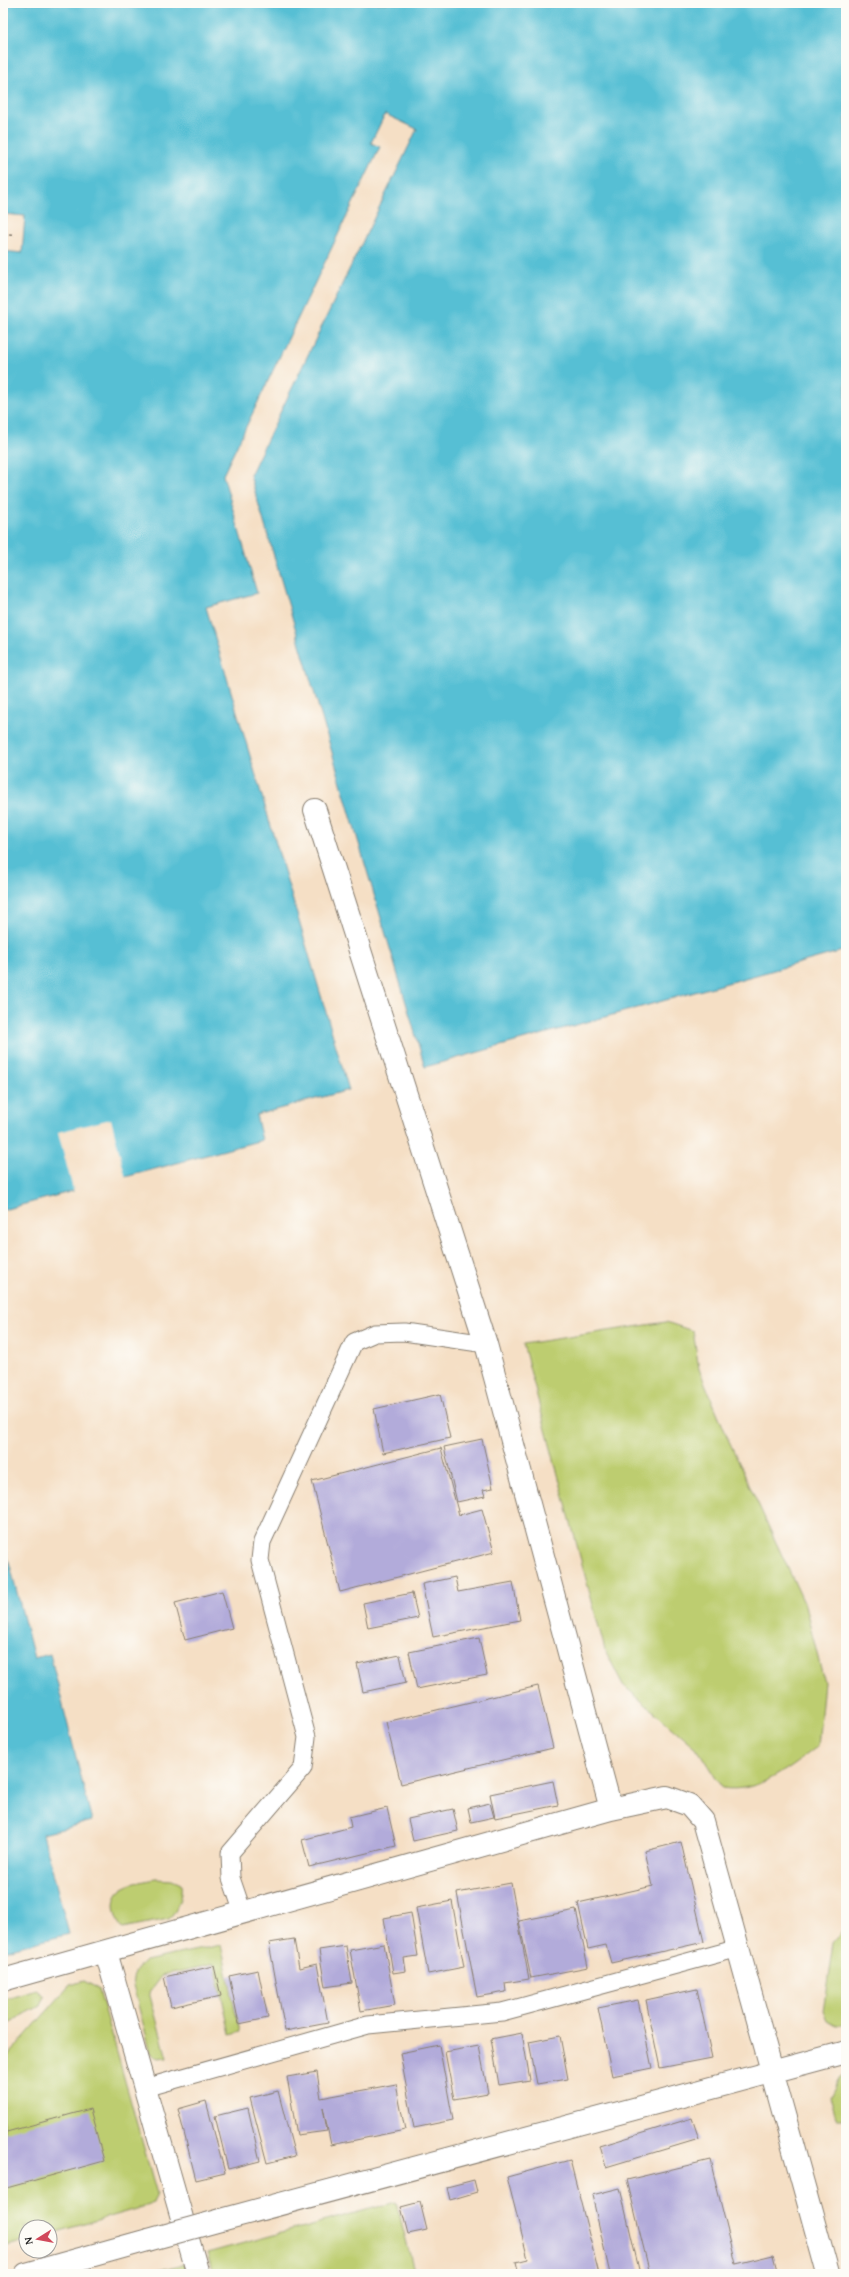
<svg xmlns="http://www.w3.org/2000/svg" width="849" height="2277" viewBox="0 0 849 2277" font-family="'Gentium Book Plus',serif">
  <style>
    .green { fill: #bdcd6f; stroke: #6c7446 }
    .water { fill: #57bfd4; stroke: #3a6e78 }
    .pier { fill: #f5dfc5 }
    .building { fill: #b2abda }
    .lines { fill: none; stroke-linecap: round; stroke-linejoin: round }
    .service-casing { stroke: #887e70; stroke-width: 19 }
    .minor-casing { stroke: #887e70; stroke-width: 24 }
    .path { stroke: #887e70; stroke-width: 2.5; stroke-dasharray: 3 3; stroke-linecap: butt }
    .service { stroke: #fff; stroke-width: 17 }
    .minor { stroke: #fff; stroke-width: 22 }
    .minor-bridge-casing { stroke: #887e70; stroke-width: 24; stroke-linecap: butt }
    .minor-bridge { stroke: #fff; stroke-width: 22 }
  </style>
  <rect width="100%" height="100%" fill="#fdfcf7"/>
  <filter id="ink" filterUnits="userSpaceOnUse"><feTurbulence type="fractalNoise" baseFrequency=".025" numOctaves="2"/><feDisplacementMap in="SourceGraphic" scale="8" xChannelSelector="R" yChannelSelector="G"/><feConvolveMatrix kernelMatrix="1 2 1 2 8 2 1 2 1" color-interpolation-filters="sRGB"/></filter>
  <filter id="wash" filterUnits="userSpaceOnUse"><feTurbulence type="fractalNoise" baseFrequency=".012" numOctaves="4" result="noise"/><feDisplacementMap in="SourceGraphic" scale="16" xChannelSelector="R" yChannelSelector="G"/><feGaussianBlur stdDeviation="0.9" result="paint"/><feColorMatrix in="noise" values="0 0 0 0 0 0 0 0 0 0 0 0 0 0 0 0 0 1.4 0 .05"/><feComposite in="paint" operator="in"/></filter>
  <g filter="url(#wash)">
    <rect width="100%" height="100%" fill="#f5dfc5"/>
    <!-- green -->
    <path class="green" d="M 666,1322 L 693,1331 L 699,1369 L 729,1441 L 805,1605 L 824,1682 L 818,1746 C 791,1767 758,1794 722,1788 L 698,1750 L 623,1685 L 605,1650 L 523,1344 Z
      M 156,1879 L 172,1880 L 181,1884 C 183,1895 177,1910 169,1919 L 122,1928 C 113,1917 109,1894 125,1887 C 134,1882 147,1881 156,1879 Z
      M 846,1931 L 846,2024 L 837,2026 L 827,2021 L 823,2011 L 833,1943 L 842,1932 Z
      M 221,1945 L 240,2032 L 230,2035 L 215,1964 L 162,1975 L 149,1992 L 167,2058 L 158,2059 L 151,2053 L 133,1986 L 135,1972 L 145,1961 Z
      M 84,1981 L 99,1989 L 157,2194 L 153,2204 L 50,2234 L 50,2227 L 26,2227 L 26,2241 L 3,2247 L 3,2061 L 70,1985 Z
      M 36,1990 L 44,1996 L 40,2006 L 3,2026 L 3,2000 Z
      M 846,2072 L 846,2118 L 836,2118 L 830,2097 L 839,2078 Z
      M 396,2202 L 415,2274 L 213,2274 L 207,2253 Z
      M 184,2264 L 186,2274 L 144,2274 Z"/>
    <!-- water -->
    <path class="water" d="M 3,3 L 846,3 L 846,950 L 425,1067 L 250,475 L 417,129 L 385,114 L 371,143 L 380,147 L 223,475 L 257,593 L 206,607 L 349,1090 L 256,1115 L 262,1140 L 3,1210 L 3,251 L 22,253 L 25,216 L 3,214 Z
      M 3,1546 L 5,1546 L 34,1658 L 50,1654 L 92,1821 L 43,1834 L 69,1934 L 3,1951 Z"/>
    <!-- pier -->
    <path class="pier" d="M 111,1119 L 126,1179 L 74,1193 L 58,1132 Z"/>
    <g id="blocks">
      <!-- building -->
      <path class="building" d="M 440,1394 L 450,1438 L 383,1453 L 374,1409 Z
        M 482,1439 L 493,1488 L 483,1490 L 485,1496 L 457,1502 L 444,1447 Z
        M 441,1448 L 459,1515 L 482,1509 L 494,1552 L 340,1592 L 312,1481 Z
        M 455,1577 L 458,1592 L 513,1582 L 520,1620 L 433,1637 L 422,1584 Z
        M 222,1591 L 232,1628 L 185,1640 L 175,1603 Z
        M 412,1593 L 418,1618 L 368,1628 L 363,1603 Z
        M 479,1638 L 487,1675 L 417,1689 L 409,1652 Z
        M 400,1655 L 406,1683 L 363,1692 L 357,1664 Z
        M 538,1686 L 553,1748 L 401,1784 L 386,1722 Z
        M 553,1781 L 558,1805 L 495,1818 L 490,1794 Z
        M 490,1803 L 494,1817 L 471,1822 L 468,1808 Z
        M 387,1808 L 396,1846 L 309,1867 L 302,1840 L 351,1827 L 349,1817 Z
        M 453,1809 L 458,1831 L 413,1841 L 408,1819 Z
        M 681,1842 L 704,1942 L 611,1963 L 606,1945 L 588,1949 L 578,1903 L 653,1886 L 645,1851 Z
        M 511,1883 L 529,1979 L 505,1983 L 506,1992 L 477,1997 L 457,1893 Z
        M 452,1901 L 464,1967 L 428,1974 L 416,1908 Z
        M 576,1910 L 588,1967 L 531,1978 L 519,1921 Z
        M 411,1913 L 418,1956 L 404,1958 L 406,1971 L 393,1973 L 384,1918 Z
        M 294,1939 L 299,1968 L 317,1964 L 328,2023 L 285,2031 L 269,1943 Z
        M 384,1944 L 395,2005 L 361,2011 L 350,1950 Z
        M 346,1946 L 352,1983 L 325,1987 L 319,1950 Z
        M 214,1966 L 221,1996 L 171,2007 L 164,1977 Z
        M 258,1970 L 268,2018 L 239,2024 L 229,1976 Z
        M 697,1989 L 712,2058 L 660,2068 L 646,2000 Z
        M 638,2000 L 652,2068 L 612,2076 L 598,2008 Z
        M 522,2033 L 530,2080 L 499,2085 L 491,2039 Z
        M 560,2036 L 568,2079 L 537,2084 L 529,2042 Z
        M 439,2045 L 453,2120 L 414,2128 L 400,2053 Z
        M 479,2046 L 488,2093 L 454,2099 L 445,2052 Z
        M 317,2072 L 321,2098 L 396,2084 L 405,2130 L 331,2145 L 323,2107 L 327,2131 L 297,2135 L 287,2077 Z
        M 278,2091 L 295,2156 L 267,2163 L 250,2098 Z
        M 206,2101 L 225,2173 L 196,2180 L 178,2109 Z
        M 248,2108 L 260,2161 L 228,2169 L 215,2116 Z
        M 90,2109 L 104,2161 L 3,2189 L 3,2133 Z
        M 692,2118 L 699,2139 L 606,2167 L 600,2146 Z
        M 570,2160 L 599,2274 L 519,2274 L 516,2262 L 528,2259 L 507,2177 Z
        M 710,2160 L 736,2264 L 773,2255 L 778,2274 L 650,2274 L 627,2180 Z
        M 474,2180 L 477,2192 L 450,2200 L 447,2187 Z
        M 620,2188 L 640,2274 L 610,2274 L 592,2195 Z
        M 420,2202 L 427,2230 L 408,2234 L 401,2207 Z"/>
    </g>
  </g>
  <g filter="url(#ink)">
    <use href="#blocks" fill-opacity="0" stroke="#887e70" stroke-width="1"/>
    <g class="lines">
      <defs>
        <path id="service" d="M 243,1913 L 231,1878 L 230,1853 L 303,1768 L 307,1737 L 260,1560 L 262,1542 L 354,1342 L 375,1333 L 404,1332 L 486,1344
          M 145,2088 L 368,2025 L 502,2012 L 739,1948"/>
        <path id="minor" d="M 315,810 L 486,1344 L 611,1809
          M 106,1952 L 198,2274
          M 3,1980 L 611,1809 L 667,1797 L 689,1805 L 703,1821 L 828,2274
          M 221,2220 L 846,2052
          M 26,2274 L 148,2240"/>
      </defs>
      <!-- service casing -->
      <use href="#service" class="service-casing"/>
      <!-- minor casing -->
      <use href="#minor" class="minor-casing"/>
      <!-- path -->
      <path class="path" d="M 3,234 L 15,235"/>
      <!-- service -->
      <use href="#service" class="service"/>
      <!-- minor -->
      <use href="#minor" class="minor"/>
      <defs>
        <path id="minor-bridge" d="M 148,2240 L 221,2220"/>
      </defs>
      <!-- minor-bridge casing -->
      <use href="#minor-bridge" class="minor-bridge-casing"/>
      <!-- minor-bridge -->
      <use href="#minor-bridge" class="minor-bridge"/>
    </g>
  </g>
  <!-- margin -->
  <rect width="849" height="2277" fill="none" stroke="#fdfcf7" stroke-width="16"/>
  <!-- north arrow -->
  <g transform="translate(38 2239) rotate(259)"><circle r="19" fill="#fdfcf7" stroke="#a3a29f"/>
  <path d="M0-3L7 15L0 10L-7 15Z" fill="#d1495b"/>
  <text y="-6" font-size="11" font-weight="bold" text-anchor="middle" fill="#1c1c1c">N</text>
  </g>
</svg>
